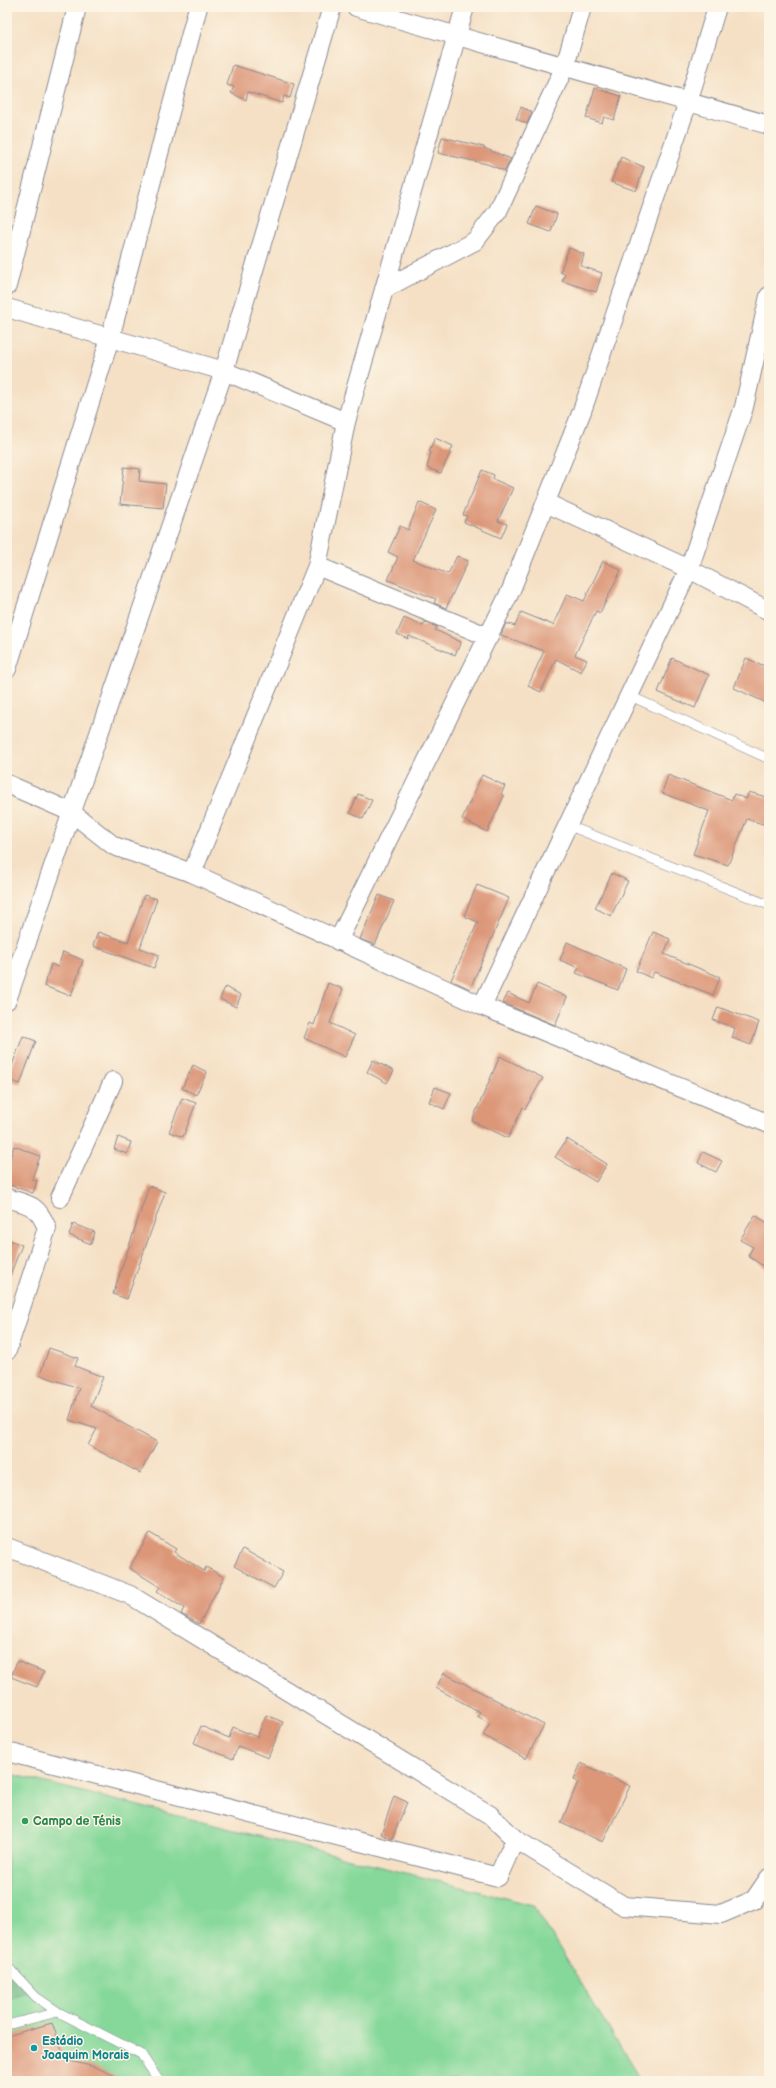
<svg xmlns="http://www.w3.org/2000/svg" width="776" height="2088" viewBox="0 0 776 2088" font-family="'Balsamiq Sans',sans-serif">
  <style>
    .green { fill: #85d89a; stroke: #50847c }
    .forest { fill: #6cb882; stroke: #447470 }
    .building { fill: #dc9678 }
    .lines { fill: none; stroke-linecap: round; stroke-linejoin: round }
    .lane-casing { stroke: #888892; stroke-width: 10 }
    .street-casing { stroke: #888892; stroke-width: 20 }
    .lane { stroke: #fff; stroke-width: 9 }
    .street { stroke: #fff; stroke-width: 18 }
    .leisure-dot { fill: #2e9e5b; stroke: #fcf5e5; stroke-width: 1.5 }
    .culture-dot { fill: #0f9aa8; stroke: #fcf5e5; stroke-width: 1.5 }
    .labels { text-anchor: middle; stroke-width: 3; stroke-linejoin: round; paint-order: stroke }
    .leisure-label { font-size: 12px; font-weight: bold; fill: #27864d; stroke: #fcf5e5; text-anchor: start }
    .culture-label { font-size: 12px; font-weight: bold; fill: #0d838f; stroke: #fcf5e5; text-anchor: start }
  </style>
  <rect width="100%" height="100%" fill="#fcf5e5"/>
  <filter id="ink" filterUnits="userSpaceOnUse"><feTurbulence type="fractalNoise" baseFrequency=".025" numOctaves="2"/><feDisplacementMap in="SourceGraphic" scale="8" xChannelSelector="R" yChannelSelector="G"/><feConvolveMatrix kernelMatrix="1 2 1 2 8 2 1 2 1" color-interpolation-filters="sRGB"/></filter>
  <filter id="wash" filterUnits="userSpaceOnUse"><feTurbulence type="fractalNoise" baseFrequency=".012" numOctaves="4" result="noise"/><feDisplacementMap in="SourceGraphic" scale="16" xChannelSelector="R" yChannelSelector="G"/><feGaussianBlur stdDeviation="0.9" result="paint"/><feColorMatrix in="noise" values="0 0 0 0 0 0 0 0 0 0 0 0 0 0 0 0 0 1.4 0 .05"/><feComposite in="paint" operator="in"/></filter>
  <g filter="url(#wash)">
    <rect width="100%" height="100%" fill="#f5e0c5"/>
    <!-- green -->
    <path class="green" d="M 7,1773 L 533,1905 L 641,2081 L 7,2081 Z"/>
    <!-- forest -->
    <path class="forest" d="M 7,1966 L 31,1992 L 7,1999 Z"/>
    <g id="blocks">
      <!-- building -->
      <path class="building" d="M 233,65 L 294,84 L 290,98 L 284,96 L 282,103 L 248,92 L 246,100 L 231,93 L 234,87 L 227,85 Z
        M 595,88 L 621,96 L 614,120 L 604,117 L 602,123 L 586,118 Z
        M 521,107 L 532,112 L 527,124 L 516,119 Z
        M 442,137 L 484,147 L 484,148 L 511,159 L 505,171 L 487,164 L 438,153 Z
        M 621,157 L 644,167 L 636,191 L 611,182 Z
        M 536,206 L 557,214 L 551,232 L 529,224 Z
        M 569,248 L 584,254 L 581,266 L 602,273 L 596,292 L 562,281 L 565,274 L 560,272 Z
        M 435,438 L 453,446 L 441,473 L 427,468 L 431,452 L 429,451 Z
        M 124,467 L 140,469 L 139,481 L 166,484 L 163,508 L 120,504 Z
        M 482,470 L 494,475 L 493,479 L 513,488 L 498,521 L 507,524 L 501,538 L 464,522 L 467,516 L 463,515 Z
        M 419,502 L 436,510 L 413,560 L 448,574 L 457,556 L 468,561 L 446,608 L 434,603 L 436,599 L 388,580 L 398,557 L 388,552 L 400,526 L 408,530 Z
        M 603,561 L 621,570 L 600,613 L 596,611 L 575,655 L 587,660 L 581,672 L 556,659 L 541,692 L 528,686 L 544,651 L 501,635 L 506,623 L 515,626 L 521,612 L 553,625 L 567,594 L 584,601 Z
        M 404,618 L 423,626 L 425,622 L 437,627 L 435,630 L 461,642 L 455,655 L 409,636 L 408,639 L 397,634 Z
        M 672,658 L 709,675 L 695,708 L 658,692 Z
        M 746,658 L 769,668 L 769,704 L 734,688 Z
        M 482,775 L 505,786 L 501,794 L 504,796 L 487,832 L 462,819 Z
        M 668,775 L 732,800 L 734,794 L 746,799 L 749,792 L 769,798 L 769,826 L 747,819 L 728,865 L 693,854 L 709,811 L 662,793 Z
        M 358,794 L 372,800 L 363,819 L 350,813 Z
        M 612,873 L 628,881 L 611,916 L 595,908 Z
        M 477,885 L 509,898 L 470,989 L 451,980 L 478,922 L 464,916 Z
        M 144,895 L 157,899 L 140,948 L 159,955 L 154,968 L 93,946 L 98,932 L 128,942 Z
        M 379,895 L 394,901 L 375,945 L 360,939 Z
        M 653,932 L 670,939 L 664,954 L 720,977 L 713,995 L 654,972 L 651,978 L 636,971 Z
        M 567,942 L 626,969 L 618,990 L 576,973 L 579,968 L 560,960 Z
        M 63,952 L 83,960 L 71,996 L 44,986 L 51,964 L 58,967 Z
        M 328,983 L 343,989 L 330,1023 L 355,1035 L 345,1057 L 304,1038 L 310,1023 L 314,1025 Z
        M 537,984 L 567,997 L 555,1025 L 503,1003 L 508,993 L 529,1003 Z
        M 225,987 L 241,995 L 236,1007 L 220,999 Z
        M 718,1007 L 759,1022 L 751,1045 L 732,1038 L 735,1028 L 713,1020 Z
        M 23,1036 L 36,1041 L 20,1084 L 7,1079 Z
        M 500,1056 L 543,1078 L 525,1109 L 523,1107 L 508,1138 L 472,1121 Z
        M 373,1060 L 394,1071 L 387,1083 L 367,1072 Z
        M 193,1065 L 207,1072 L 196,1095 L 182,1088 Z
        M 435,1087 L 451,1093 L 444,1109 L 429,1102 Z
        M 182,1098 L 196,1103 L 183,1137 L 169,1132 Z
        M 118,1137 L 131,1142 L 127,1154 L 114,1149 Z
        M 567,1139 L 607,1164 L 596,1182 L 555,1157 Z
        M 14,1146 L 40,1156 L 32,1179 L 37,1181 L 33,1193 L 7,1184 L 7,1166 Z
        M 703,1152 L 722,1161 L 716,1172 L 698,1163 Z
        M 149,1186 L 165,1192 L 127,1299 L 113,1294 Z
        M 755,1215 L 769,1224 L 769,1270 L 748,1256 L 753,1247 L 740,1240 Z
        M 73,1224 L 95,1232 L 91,1244 L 69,1235 Z
        M 7,1239 L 22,1245 L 8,1280 L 7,1280 Z
        M 49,1348 L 78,1358 L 75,1366 L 103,1377 L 91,1406 L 157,1442 L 140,1473 L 88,1445 L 97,1429 L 69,1420 L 79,1388 L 40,1375 Z
        M 150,1533 L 176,1549 L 174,1552 L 204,1571 L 206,1567 L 224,1577 L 199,1624 L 181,1614 L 184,1608 L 157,1591 L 160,1587 L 129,1568 Z
        M 243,1549 L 283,1572 L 274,1588 L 234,1566 Z
        M 17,1661 L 44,1672 L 37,1687 L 11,1677 Z
        M 444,1673 L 544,1725 L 526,1759 L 483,1735 L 490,1723 L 477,1716 L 480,1712 L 436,1688 Z
        M 266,1715 L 283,1722 L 268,1758 L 238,1746 L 233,1759 L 194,1743 L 201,1726 L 229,1738 L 233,1727 L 257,1737 Z
        M 581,1763 L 630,1786 L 603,1842 L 561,1823 L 578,1782 L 574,1780 Z
        M 394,1796 L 407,1802 L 392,1839 L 381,1834 Z
        M 52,2023 L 66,2060 L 95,2067 L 127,2081 L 7,2081 L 7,2036 Z"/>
    </g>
  </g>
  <g filter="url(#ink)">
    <use href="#blocks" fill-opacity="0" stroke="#888892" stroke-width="1"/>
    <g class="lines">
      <defs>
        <path id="lane" d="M 628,695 L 769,759
          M 567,825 L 769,905
          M 7,1966 L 36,1997 L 58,2012
          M 7,2025 L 58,2012 L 141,2054 L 159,2081"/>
        <path id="street" d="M 356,7 L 769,125
          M 7,286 L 77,7
          M 384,289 L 475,241 L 498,211 L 565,66 L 582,7
          M 7,308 L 224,371 L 346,422
          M 546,503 L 689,569 L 769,611
          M 317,566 L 489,637
          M 7,669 L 110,338 L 198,7
          M 7,784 L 71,812 L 114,846 L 192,873 L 482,1006 L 769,1124
          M 192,873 L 317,566 L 346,422 L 465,7
          M 338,941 L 511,590 L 582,411 L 688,102 L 717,7
          M 7,1000 L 224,371 L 332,7
          M 482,1006 L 689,569 L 744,407 L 769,296
          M 7,1198 C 30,1205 37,1204 47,1228 L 7,1351
          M 60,1198 L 113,1081
          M 7,1547 L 130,1595 L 490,1815 L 515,1839 L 498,1877 L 7,1752
          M 515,1839 L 624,1906 L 721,1914 L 754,1900 L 769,1878"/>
      </defs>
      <!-- lane casing -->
      <use href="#lane" class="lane-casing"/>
      <!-- street casing -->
      <use href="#street" class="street-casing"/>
      <!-- lane -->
      <use href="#lane" class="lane"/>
      <!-- street -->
      <use href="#street" class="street"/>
    </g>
  </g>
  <!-- markers -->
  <circle class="leisure-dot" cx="25" cy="1821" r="4"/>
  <circle class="culture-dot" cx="34" cy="2048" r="4"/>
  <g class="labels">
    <!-- leisure labels -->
    <g class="leisure-label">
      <text x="33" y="1825">Campo de Ténis</text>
    </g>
    <!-- culture labels -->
    <g class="culture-label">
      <text x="42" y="2045">Estádio<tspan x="42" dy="14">Joaquim Morais</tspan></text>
    </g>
  </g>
  <!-- margin -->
  <rect width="776" height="2088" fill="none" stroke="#fcf5e5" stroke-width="24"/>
</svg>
